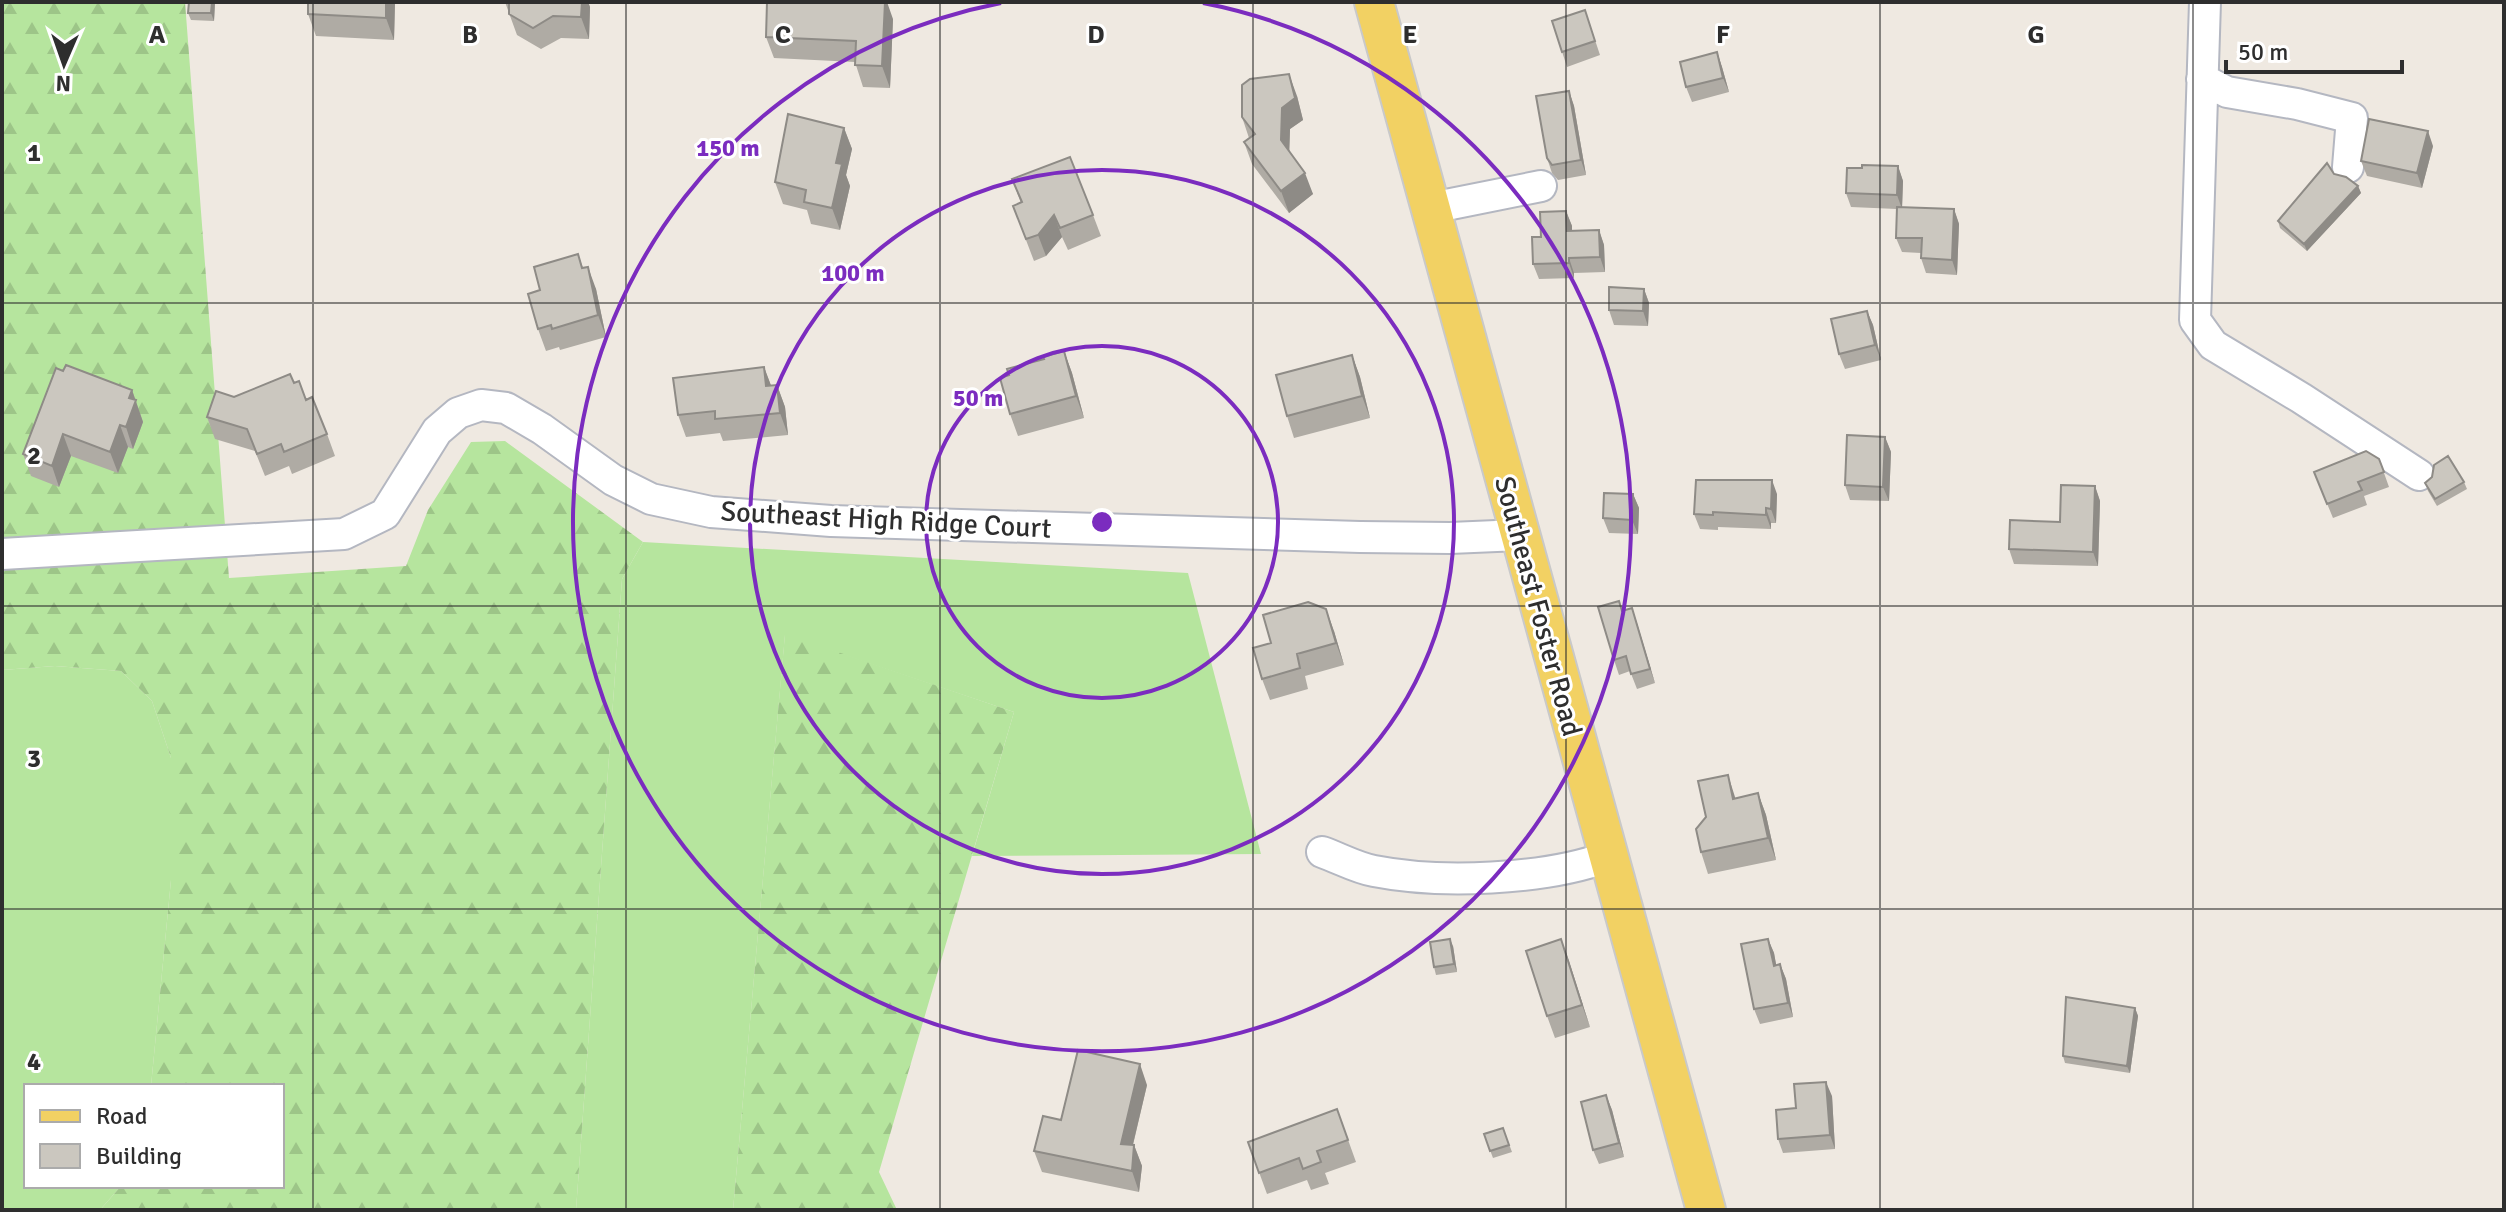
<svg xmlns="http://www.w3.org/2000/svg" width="2506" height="1212" viewBox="0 0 2506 1212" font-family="Signika,sans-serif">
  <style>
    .grass { fill: #b6e59e }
    .forest { fill: url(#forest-firs) }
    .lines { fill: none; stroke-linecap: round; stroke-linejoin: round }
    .minor-casing { stroke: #b4b7c1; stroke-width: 34 }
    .major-casing { stroke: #c9c9c9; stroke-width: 42 }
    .minor { stroke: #fff; stroke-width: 30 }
    .major { stroke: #f2d163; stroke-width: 38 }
    .wall { fill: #afaba4 }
    .shaded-wall { fill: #8e8b86 }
    .building { fill: #cbc7bf; stroke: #8e8b86; stroke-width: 2 }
    .grid { fill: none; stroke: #2e2e2e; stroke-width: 2; stroke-opacity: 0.55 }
    .ring { fill: none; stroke: #7b2cbf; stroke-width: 4 }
    .labels { text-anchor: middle; stroke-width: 6; stroke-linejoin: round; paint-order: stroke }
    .street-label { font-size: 28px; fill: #2e2e2e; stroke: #fff }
    .grid-label { font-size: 26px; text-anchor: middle; font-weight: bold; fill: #2e2e2e; stroke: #fff; stroke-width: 6; stroke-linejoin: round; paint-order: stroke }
    .centre { fill: #7b2cbf; stroke: #fff; stroke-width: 4 }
    .ring-label { font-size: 24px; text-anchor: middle; font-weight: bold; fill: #7b2cbf; stroke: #fff; stroke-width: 6; stroke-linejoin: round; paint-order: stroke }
  </style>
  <defs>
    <pattern id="forest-firs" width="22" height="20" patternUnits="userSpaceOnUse" patternTransform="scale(2)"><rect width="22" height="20" fill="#b6e59e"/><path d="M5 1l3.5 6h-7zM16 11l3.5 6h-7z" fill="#9dc588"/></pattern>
  </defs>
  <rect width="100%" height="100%" fill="#efe9e1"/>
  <!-- grass -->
  <path class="grass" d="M 643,542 L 1188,573 L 1261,854 L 972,856 L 1014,712 L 785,635 L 733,1210 L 576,1210 L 622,579 Z
    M 55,666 L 121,671 L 152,701 L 171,758 L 171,880 L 151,1086 L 26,1086 L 26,1186 L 121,1186 L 100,1210 L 2,1210 L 2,670 Z"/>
  <!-- forest -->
  <path class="forest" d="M 2,2 L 185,2 L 229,578 L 406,566 L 428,510 L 471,442 L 505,441 L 643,542 L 622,579 L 576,1210 L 100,1210 L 121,1186 L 282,1186 L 282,1086 L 151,1086 L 171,880 L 171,758 L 152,701 L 121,671 L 55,666 L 2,670 Z
    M 785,634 L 1014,712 L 879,1172 L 897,1210 L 733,1210 Z"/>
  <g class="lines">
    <defs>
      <path id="minor" d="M 2205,2 L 2195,320 L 2213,345 L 2301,398 L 2419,475
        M 2202,79 L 2227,92 L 2297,104 L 2352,118 L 2348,167
        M 1431,208 L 1541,186
        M 2,554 L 344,534 L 385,514 L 437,431 L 458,413 L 481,405 L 506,408 L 542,429 L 613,480 L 651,499 L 711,512 L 831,521 L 1360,537 L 1450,538 L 1520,535
        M 1322,852 C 1339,858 1357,868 1374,871 C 1440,884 1544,880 1607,857"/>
      <path id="major" d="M 1374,2 L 1706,1210"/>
    </defs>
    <!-- minor casing -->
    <use href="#minor" class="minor-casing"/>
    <!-- major casing -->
    <use href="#major" class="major-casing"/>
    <!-- minor -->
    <use href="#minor" class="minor"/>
    <!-- major -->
    <use href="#major" class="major"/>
  </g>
  <!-- wall -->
  <path class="wall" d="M 215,2 L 214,21 L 191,20 L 188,13 Z
    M 308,2 L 395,2 L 394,40 L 316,36 L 308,14 Z
    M 505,2 L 588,2 L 590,7 L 589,39 L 561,38 L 541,49 L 517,35 Z
    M 1585,10 L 1600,55 L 1567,67 L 1552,21 Z
    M 893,19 L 890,88 L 863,87 L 855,62 L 774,58 L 766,37 Z
    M 1717,52 L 1722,67 L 1729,92 L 1692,102 L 1686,87 Z
    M 1569,91 L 1574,106 L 1586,175 L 1558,180 L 1552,173 L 1547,158 Z
    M 1297,96 L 1303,120 L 1290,129 L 1289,151 L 1313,194 L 1289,213 L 1252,164 L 1244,142 L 1249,138 L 1242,117 Z
    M 844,128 L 852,149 L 846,175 L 850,186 L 840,230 L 811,224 L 807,210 L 783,204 L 775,182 Z
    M 2433,146 L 2422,188 L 2367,176 L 2361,161 Z
    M 1898,166 L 1903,181 L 1902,207 L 1954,209 L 1959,224 L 1957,275 L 1926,273 L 1921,258 L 1921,253 L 1902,252 L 1896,238 L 1897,209 L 1851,207 L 1846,193 L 1862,168 Z
    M 2334,174 L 2358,186 L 2361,193 L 2307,251 L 2280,228 L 2278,221 Z
    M 1012,179 L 1093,215 L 1101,236 L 1068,250 L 1062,237 L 1046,256 L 1034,261 L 1013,206 L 1021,203 Z
    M 1566,211 L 1572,226 L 1572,231 L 1599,230 L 1604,245 L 1605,272 L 1574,273 L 1574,278 L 1539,279 L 1533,264 L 1541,237 Z
    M 578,254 L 583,268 L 596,289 L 606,337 L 560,350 L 559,347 L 546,351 L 538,329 L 540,290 Z
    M 1644,289 L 1649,303 L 1648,326 L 1614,325 L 1609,310 Z
    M 1867,311 L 1873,325 L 1881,360 L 1845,369 L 1839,354 Z
    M 1064,351 L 1072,373 L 1084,418 L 1018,436 L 1010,414 L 1009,375 Z
    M 1352,355 L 1360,377 L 1370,418 L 1294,438 L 1287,416 Z
    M 764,367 L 771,386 L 777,385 L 785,407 L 788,435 L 723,441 L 720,433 L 686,437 L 678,415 Z
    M 63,371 L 132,390 L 143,422 L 133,449 L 128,447 L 118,473 L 71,456 L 59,487 L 31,476 L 23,454 Z
    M 294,383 L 306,400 L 327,434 L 335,456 L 292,474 L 289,466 L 265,476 L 255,451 L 215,439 L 207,417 L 234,397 Z
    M 1885,437 L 1891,452 L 1889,501 L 1850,500 L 1845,485 Z
    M 2379,459 L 2389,487 L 2364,496 L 2367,505 L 2333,518 L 2314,472 Z
    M 2432,477 L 2464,482 L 2467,489 L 2437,506 L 2428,491 L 2425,483 Z
    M 2095,486 L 2100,501 L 2098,566 L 2014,564 L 2009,549 L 2060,522 Z
    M 1633,494 L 1639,508 L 1638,534 L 1609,533 L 1603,518 Z
    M 1777,494 L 1776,523 L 1771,523 L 1771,529 L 1718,527 L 1718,530 L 1700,529 L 1694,514 Z
    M 1632,608 L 1655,683 L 1637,689 L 1630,671 L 1619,675 L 1614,660 L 1623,611 Z
    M 1334,631 L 1344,665 L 1305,676 L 1308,689 L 1270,700 L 1262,679 Z
    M 1758,793 L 1766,815 L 1776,860 L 1708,874 L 1701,852 L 1736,798 Z
    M 1561,939 L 1590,1027 L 1555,1038 L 1547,1016 Z
    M 1768,939 L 1774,953 L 1776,965 L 1780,964 L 1786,979 L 1793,1017 L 1760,1024 L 1754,1009 Z
    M 1453,946 L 1457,972 L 1436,975 L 1434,967 Z
    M 2135,1008 L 2138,1016 L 2130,1073 L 2065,1063 L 2063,1056 Z
    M 1147,1085 L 1133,1145 L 1134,1145 L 1142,1166 L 1139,1192 L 1042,1172 L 1034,1151 L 1061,1120 Z
    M 1606,1095 L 1612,1110 L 1624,1157 L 1599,1164 L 1593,1150 Z
    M 1832,1096 L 1835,1149 L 1783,1153 L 1778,1139 Z
    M 1337,1109 L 1356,1162 L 1325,1173 L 1329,1184 L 1311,1190 L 1307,1180 L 1267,1194 L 1248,1142 Z
    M 1503,1128 L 1512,1152 L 1493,1158 L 1484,1134 Z"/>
  <!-- shaded-wall -->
  <path class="shaded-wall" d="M 212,2 L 215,2 L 214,21 L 211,13 Z
    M 386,2 L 395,2 L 394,40 L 386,18 Z
    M 582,2 L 588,2 L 590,7 L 589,39 L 581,17 Z
    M 885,2 L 887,2 L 893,19 L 890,88 L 882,66 Z
    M 1717,52 L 1722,67 L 1729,92 L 1723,78 Z
    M 1289,74 L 1297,96 L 1303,120 L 1290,129 L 1289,162 L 1281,140 L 1282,108 Z
    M 1569,91 L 1574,106 L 1586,175 L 1581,160 Z
    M 844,128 L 852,149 L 846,175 L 850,186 L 840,230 L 832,208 L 836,163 Z
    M 2428,131 L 2433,146 L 2422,188 L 2417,173 Z
    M 1898,166 L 1903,181 L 1902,209 L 1897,195 Z
    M 1305,173 L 1313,194 L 1289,213 L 1281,191 Z
    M 2358,186 L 2361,193 L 2307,251 L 2304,244 Z
    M 1954,209 L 1959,224 L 1957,275 L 1952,260 Z
    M 1566,211 L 1572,226 L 1572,245 L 1567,231 Z
    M 1054,215 L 1062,237 L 1046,256 L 1038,235 Z
    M 1599,230 L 1604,245 L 1605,272 L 1600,257 Z
    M 1569,258 L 1574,273 L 1574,278 L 1569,263 Z
    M 588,267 L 596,289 L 606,337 L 598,315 Z
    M 1644,289 L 1649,303 L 1648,326 L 1643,311 Z
    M 1867,311 L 1873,325 L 1881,360 L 1875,345 Z
    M 1064,351 L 1072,373 L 1084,418 L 1076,396 Z
    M 1352,355 L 1360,377 L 1370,418 L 1362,396 Z
    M 764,367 L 772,388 L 766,386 Z
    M 777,385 L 785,407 L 788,435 L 780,413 Z
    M 132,390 L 143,422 L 133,449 L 126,427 L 129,398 Z
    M 120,425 L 128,447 L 118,473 L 110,452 Z
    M 63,434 L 71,456 L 59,487 L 52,466 Z
    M 1885,437 L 1891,452 L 1889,501 L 1883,487 Z
    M 1772,480 L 1777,494 L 1776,523 L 1771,509 Z
    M 2095,486 L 2100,501 L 2098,566 L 2093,552 Z
    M 1633,494 L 1639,508 L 1638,534 L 1632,520 Z
    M 1766,508 L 1771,523 L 1771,529 L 1766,515 Z
    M 1632,608 L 1637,623 L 1655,683 L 1650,669 Z
    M 1326,609 L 1334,631 L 1344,665 L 1336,643 Z
    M 1728,775 L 1735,797 L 1740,820 L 1733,799 Z
    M 1758,793 L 1766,815 L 1776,860 L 1768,838 Z
    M 1450,939 L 1453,946 L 1457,972 L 1454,964 Z
    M 1561,939 L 1569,961 L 1590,1027 L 1582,1005 Z
    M 1768,939 L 1774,953 L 1779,980 L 1774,966 Z
    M 1780,964 L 1786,979 L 1793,1017 L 1788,1003 Z
    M 2135,1008 L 2138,1016 L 2130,1073 L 2127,1066 Z
    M 1140,1064 L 1147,1085 L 1128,1165 L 1121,1144 Z
    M 1826,1082 L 1832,1096 L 1835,1149 L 1830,1135 Z
    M 1606,1095 L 1612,1110 L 1624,1157 L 1619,1143 Z
    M 1134,1145 L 1142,1166 L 1139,1192 L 1132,1171 Z"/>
  <!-- building -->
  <path class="building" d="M 189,2 L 212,2 L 211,13 L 188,13 Z
    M 308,2 L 386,2 L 386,18 L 308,14 Z
    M 509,2 L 582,2 L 581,17 L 553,16 L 533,28 L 509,14 Z
    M 767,2 L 885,2 L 882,66 L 855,65 L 856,41 L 766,37 Z
    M 1585,10 L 1595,41 L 1562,52 L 1552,21 Z
    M 1717,52 L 1723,78 L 1686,87 L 1680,62 Z
    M 1289,74 L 1295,98 L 1282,108 L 1281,140 L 1305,173 L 1281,191 L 1244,142 L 1255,134 L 1242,117 L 1242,85 L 1250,79 Z
    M 1569,91 L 1581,160 L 1552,165 L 1547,158 L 1536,96 Z
    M 788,114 L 844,128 L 836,163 L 842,164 L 832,208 L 804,202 L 806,190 L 775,182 Z
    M 2369,119 L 2428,131 L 2417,173 L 2361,161 Z
    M 1070,157 L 1093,215 L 1060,228 L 1054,215 L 1038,235 L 1026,239 L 1013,206 L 1022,202 L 1012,179 Z
    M 2327,163 L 2334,174 L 2346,177 L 2358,186 L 2304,244 L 2278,221 Z
    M 1862,165 L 1898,166 L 1897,195 L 1846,193 L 1847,168 L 1862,168 Z
    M 1897,207 L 1954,209 L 1952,260 L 1921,258 L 1922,238 L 1896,238 Z
    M 1566,211 L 1567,231 L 1599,230 L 1600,257 L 1569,258 L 1569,263 L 1533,264 L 1532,237 L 1541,237 L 1540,212 Z
    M 578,254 L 582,268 L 588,267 L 598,315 L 552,329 L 551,325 L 538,329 L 528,294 L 540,290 L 534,267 Z
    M 1609,287 L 1644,289 L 1643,311 L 1609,310 Z
    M 1867,311 L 1875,345 L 1839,354 L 1831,319 Z
    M 1064,351 L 1076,396 L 1010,414 L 1000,378 L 1009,375 L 1007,369 L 1044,359 L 1043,357 Z
    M 1352,355 L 1362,396 L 1287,416 L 1276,375 Z
    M 66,365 L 132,390 L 129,398 L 136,400 L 126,427 L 120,425 L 110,452 L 63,434 L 52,466 L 23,454 L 56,368 L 63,371 Z
    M 764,367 L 766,386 L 777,385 L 780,413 L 715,419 L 715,411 L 678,415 L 673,378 Z
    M 290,374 L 294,383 L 299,381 L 306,400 L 312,397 L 327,434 L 284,452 L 281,444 L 257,454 L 247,429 L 207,417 L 216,391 L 234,397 Z
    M 1847,435 L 1885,437 L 1883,487 L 1845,485 Z
    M 2366,451 L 2379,459 L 2384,472 L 2358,482 L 2362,490 L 2327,504 L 2314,472 Z
    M 2448,456 L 2464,482 L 2435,499 L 2425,483 L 2432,477 L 2434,465 Z
    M 1696,480 L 1772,480 L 1771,509 L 1766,508 L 1766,515 L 1713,512 L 1713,515 L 1694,514 Z
    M 2061,485 L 2095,486 L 2093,552 L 2009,549 L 2010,520 L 2060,522 Z
    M 1604,493 L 1633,494 L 1632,520 L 1603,518 Z
    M 1619,601 L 1622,611 L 1632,608 L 1650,669 L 1631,674 L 1626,656 L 1614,660 L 1598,607 Z
    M 1308,602 L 1326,609 L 1336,643 L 1297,654 L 1300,668 L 1262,679 L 1253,648 L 1271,643 L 1263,615 Z
    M 1728,775 L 1733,799 L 1758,793 L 1768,838 L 1701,852 L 1696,829 L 1706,817 L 1698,781 Z
    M 1450,939 L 1454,964 L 1434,967 L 1430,942 Z
    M 1561,939 L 1582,1005 L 1547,1016 L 1526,951 Z
    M 1768,939 L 1774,966 L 1780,964 L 1788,1003 L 1754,1009 L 1741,944 Z
    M 2066,997 L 2135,1008 L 2127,1066 L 2063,1056 Z
    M 1078,1050 L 1140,1064 L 1121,1144 L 1134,1145 L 1132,1171 L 1034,1151 L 1043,1116 L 1061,1120 Z
    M 1826,1082 L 1830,1135 L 1778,1139 L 1776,1110 L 1796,1108 L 1794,1084 Z
    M 1606,1095 L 1619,1143 L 1593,1150 L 1581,1102 Z
    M 1337,1109 L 1348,1140 L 1317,1151 L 1321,1162 L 1303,1169 L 1299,1158 L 1259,1173 L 1248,1142 Z
    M 1503,1128 L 1509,1145 L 1490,1151 L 1484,1134 Z"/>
  <!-- grid -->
  <path class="grid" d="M 313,2 L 313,1210M 626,2 L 626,1210M 940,2 L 940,1210M 1253,2 L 1253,1210M 1566,2 L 1566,1210M 1880,2 L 1880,1210M 2193,2 L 2193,1210M 2,303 L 2504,303M 2,606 L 2504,606M 2,909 L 2504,909"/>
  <!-- distance rings -->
  <g class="ring">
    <circle cx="1102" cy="522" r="176"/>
    <circle cx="1102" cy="522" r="352"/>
    <path d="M1203 3A529 529 0 1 1 1001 3"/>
  </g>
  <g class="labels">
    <!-- street labels -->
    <g class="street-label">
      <text transform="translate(886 519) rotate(3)" y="10">Southeast High Ridge Court</text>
      <text transform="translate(1539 606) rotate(75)" y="10">Southeast Foster Road</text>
    </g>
  </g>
  <g class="grid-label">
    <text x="157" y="43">A</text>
    <text x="470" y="43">B</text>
    <text x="783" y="43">C</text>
    <text x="1096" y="43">D</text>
    <text x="1410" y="43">E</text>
    <text x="1723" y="43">F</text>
    <text x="2036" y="43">G</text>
    <text x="34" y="161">1</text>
    <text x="34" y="464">2</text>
    <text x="34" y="767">3</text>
    <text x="34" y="1070">4</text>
  </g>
  <circle cx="1102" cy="522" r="12" class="centre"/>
  <g class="ring-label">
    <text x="728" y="156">150 m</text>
    <text x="853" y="281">100 m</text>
    <text x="978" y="406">50 m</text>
  </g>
  <!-- border -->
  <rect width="2506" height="1212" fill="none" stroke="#2e2e2e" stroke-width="8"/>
  <!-- legend -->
  <rect x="24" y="1084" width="260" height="104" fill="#ffffff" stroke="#ababab" stroke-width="2"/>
  <rect x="40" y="1110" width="40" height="12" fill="#f2d163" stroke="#ababab" stroke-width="2"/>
  <text x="96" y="1124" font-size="24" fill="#2e2e2e">Road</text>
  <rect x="40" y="1144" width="40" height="24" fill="#cbc7bf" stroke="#ababab" stroke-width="2"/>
  <text x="96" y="1164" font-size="24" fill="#2e2e2e">Building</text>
  <!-- north arrow -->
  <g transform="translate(64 64) rotate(182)" stroke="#ffffff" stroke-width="6" paint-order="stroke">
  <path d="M0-6L14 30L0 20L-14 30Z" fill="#2e2e2e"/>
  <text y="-12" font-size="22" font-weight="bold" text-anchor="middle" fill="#2e2e2e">N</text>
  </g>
  <!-- scale -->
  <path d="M2226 60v12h176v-12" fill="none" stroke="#2e2e2e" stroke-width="4"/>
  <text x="2238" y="60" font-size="24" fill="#2e2e2e" stroke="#ffffff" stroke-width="6" paint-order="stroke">50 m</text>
</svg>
